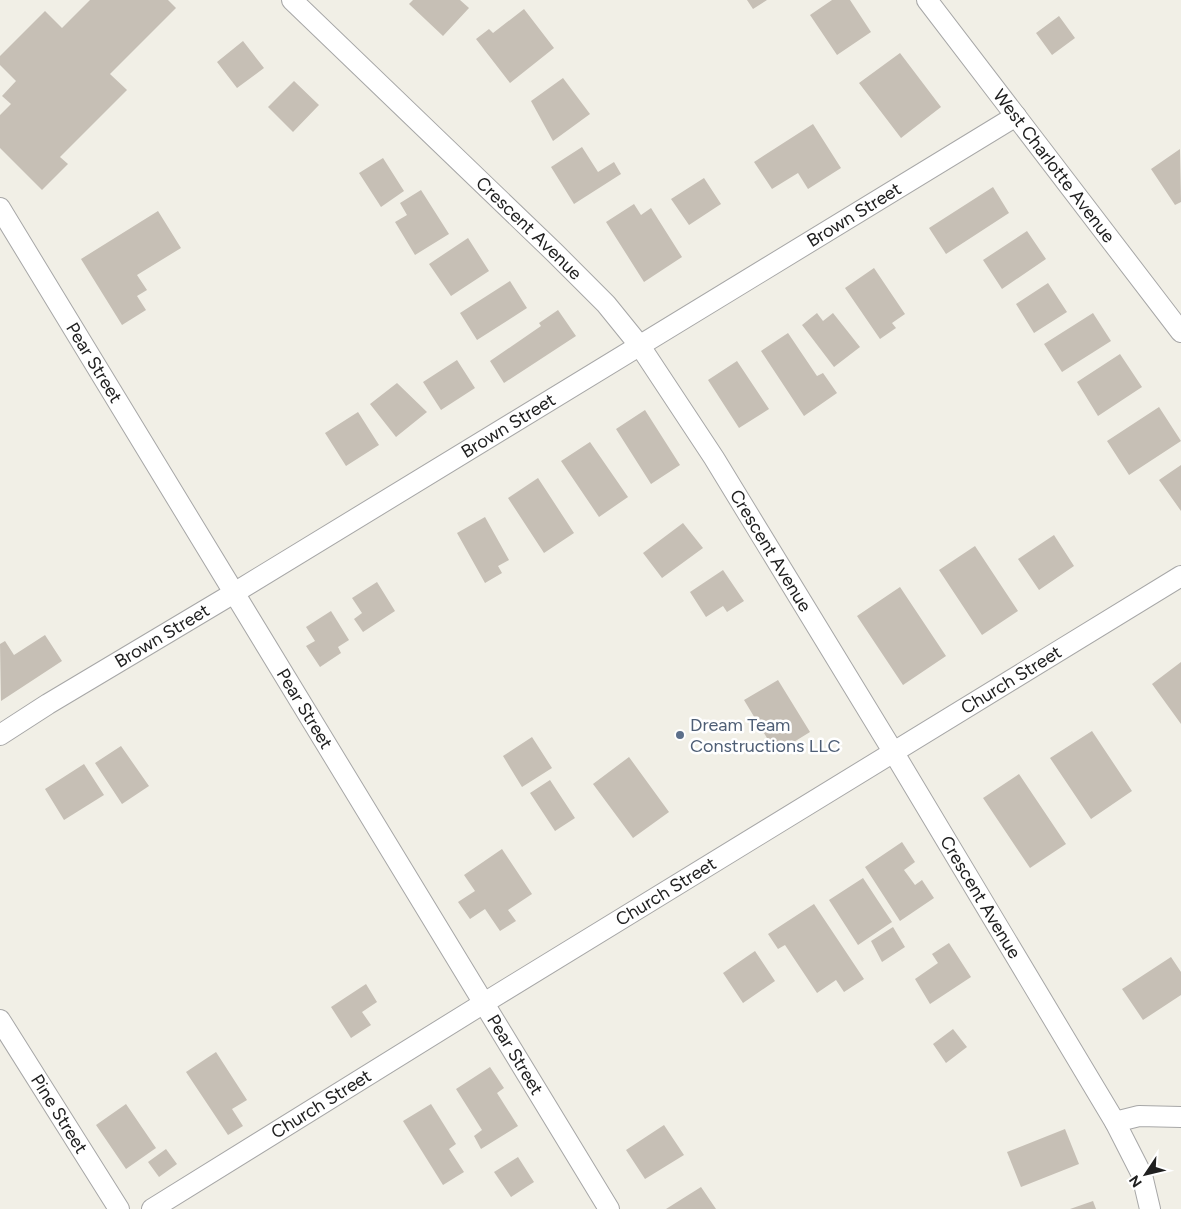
<svg xmlns="http://www.w3.org/2000/svg" width="1181" height="1209" viewBox="0 0 1181 1209" font-family="Figtree,sans-serif">
  <style>
    .building { fill: #c6bfb5 }
    .lines { fill: none; stroke-linecap: round; stroke-linejoin: round }
    .street-casing { stroke: #a7a7a7; stroke-width: 22 }
    .street { stroke: #fff; stroke-width: 20 }
    .service-dot { fill: #5c6f8a; stroke: #fff; stroke-width: 2 }
    .labels { text-anchor: middle; stroke-width: 5; stroke-linejoin: round; paint-order: stroke }
    .street-label { font-size: 18px; fill: #202020; stroke: #fff }
    .service-label { font-size: 18px; fill: #4e5e75; stroke: #fff; text-anchor: start }
  </style>
  <rect width="100%" height="100%" fill="#f1efe6"/>
  <!-- building -->
  <path class="building" d="M 90,0 L 168,0 L 176,8 L 110,74 L 127,90 L 60,157 L 68,164 L 42,190 L 0,148 L 0,115 L 11,104 L 2,96 L 16,81 L 0,65 L 0,56 L 45,11 L 62,28 Z
    M 413,0 L 460,0 L 469,8 L 443,36 L 409,4 Z
    M 747,0 L 767,0 L 753,9 Z
    M 832,0 L 850,0 L 871,32 L 837,55 L 810,15 Z
    M 524,9 L 554,48 L 510,83 L 476,39 L 489,29 L 493,33 Z
    M 1059,16 L 1075,38 L 1052,55 L 1036,33 Z
    M 243,41 L 264,68 L 237,88 L 217,62 Z
    M 900,53 L 941,107 L 901,138 L 859,83 Z
    M 563,78 L 590,114 L 553,141 L 531,101 Z
    M 294,81 L 319,105 L 293,132 L 268,107 Z
    M 813,124 L 841,168 L 808,189 L 798,173 L 772,189 L 754,162 Z
    M 582,147 L 598,172 L 614,162 L 621,174 L 574,204 L 551,167 Z
    M 1180,149 L 1181,202 L 1175,205 L 1151,169 Z
    M 383,158 L 404,191 L 381,207 L 359,173 Z
    M 704,178 L 721,204 L 689,225 L 671,199 Z
    M 993,187 L 1009,213 L 946,254 L 929,228 Z
    M 421,190 L 449,234 L 415,255 L 395,222 L 407,215 L 400,203 Z
    M 634,204 L 641,215 L 651,208 L 682,257 L 644,282 L 606,222 Z
    M 158,211 L 181,248 L 137,275 L 147,290 L 137,296 L 146,310 L 122,325 L 81,259 Z
    M 1027,231 L 1046,259 L 1002,289 L 983,260 Z
    M 468,238 L 489,271 L 451,296 L 429,264 Z
    M 874,268 L 905,314 L 892,323 L 896,328 L 880,339 L 845,288 Z
    M 510,281 L 527,308 L 477,340 L 460,313 Z
    M 1048,283 L 1067,312 L 1034,333 L 1016,304 Z
    M 558,310 L 576,336 L 504,383 L 490,361 L 541,326 L 539,323 Z
    M 817,313 L 823,321 L 833,313 L 860,347 L 834,367 L 802,325 Z
    M 1093,313 L 1111,341 L 1062,372 L 1044,344 Z
    M 788,333 L 817,376 L 823,373 L 837,393 L 804,416 L 761,351 Z
    M 1120,354 L 1142,387 L 1098,416 L 1077,382 Z
    M 457,360 L 475,388 L 441,410 L 423,382 Z
    M 737,361 L 769,409 L 739,428 L 708,380 Z
    M 397,383 L 427,412 L 396,437 L 370,404 Z
    M 1159,407 L 1181,441 L 1129,475 L 1107,441 Z
    M 645,410 L 680,465 L 651,484 L 616,429 Z
    M 358,412 L 379,445 L 346,466 L 325,433 Z
    M 590,442 L 628,497 L 599,517 L 561,461 Z
    M 1181,465 L 1181,511 L 1159,480 Z
    M 538,478 L 574,533 L 544,553 L 508,498 Z
    M 485,517 L 509,560 L 498,566 L 502,573 L 485,583 L 457,533 Z
    M 683,523 L 703,548 L 662,578 L 643,553 Z
    M 1054,535 L 1074,566 L 1039,590 L 1018,559 Z
    M 975,546 L 1018,611 L 982,635 L 939,570 Z
    M 723,570 L 744,601 L 727,612 L 723,606 L 706,617 L 690,592 Z
    M 377,582 L 395,611 L 363,632 L 354,619 L 362,613 L 352,598 Z
    M 900,587 L 946,656 L 903,685 L 857,616 Z
    M 331,611 L 349,640 L 338,647 L 341,653 L 320,667 L 306,646 L 315,641 L 306,627 Z
    M 45,635 L 62,661 L 1,701 L 0,644 L 5,641 L 14,655 Z
    M 1181,662 L 1181,724 L 1152,684 Z
    M 778,680 L 810,732 L 776,753 L 744,700 Z
    M 1092,731 L 1132,791 L 1091,819 L 1050,758 Z
    M 532,737 L 552,768 L 522,787 L 503,756 Z
    M 121,746 L 149,786 L 122,804 L 95,763 Z
    M 629,757 L 669,812 L 633,838 L 593,784 Z
    M 84,764 L 104,795 L 64,820 L 45,789 Z
    M 1019,774 L 1066,844 L 1030,868 L 983,798 Z
    M 550,780 L 575,818 L 555,831 L 530,793 Z
    M 902,842 L 915,862 L 904,870 L 915,885 L 922,880 L 934,898 L 900,921 L 865,867 Z
    M 502,849 L 532,894 L 508,910 L 516,921 L 500,931 L 485,909 L 470,919 L 458,902 L 475,891 L 464,875 Z
    M 863,878 L 892,922 L 858,945 L 829,900 Z
    M 814,904 L 864,979 L 844,992 L 836,980 L 817,993 L 785,945 L 778,949 L 768,934 Z
    M 893,927 L 905,947 L 882,962 L 871,941 Z
    M 949,943 L 971,977 L 930,1004 L 915,979 L 938,963 L 932,954 Z
    M 755,951 L 775,981 L 743,1003 L 723,973 Z
    M 1171,957 L 1181,972 L 1181,995 L 1143,1020 L 1122,989 Z
    M 366,984 L 377,1002 L 362,1012 L 371,1025 L 351,1038 L 331,1007 Z
    M 953,1029 L 967,1047 L 946,1063 L 933,1044 Z
    M 216,1052 L 247,1100 L 232,1109 L 243,1126 L 228,1135 L 186,1072 Z
    M 490,1067 L 504,1088 L 497,1093 L 518,1126 L 481,1149 L 474,1136 L 482,1130 L 456,1089 Z
    M 126,1104 L 156,1148 L 126,1169 L 96,1125 Z
    M 431,1104 L 456,1144 L 449,1149 L 464,1172 L 443,1185 L 403,1121 Z
    M 664,1125 L 684,1155 L 645,1179 L 626,1150 Z
    M 1065,1129 L 1079,1164 L 1021,1187 L 1007,1152 Z
    M 166,1149 L 177,1164 L 159,1177 L 148,1162 Z
    M 518,1157 L 534,1182 L 511,1197 L 494,1172 Z
    M 701,1187 L 716,1209 L 666,1209 Z
    M 1093,1201 L 1096,1209 L 1070,1209 Z"/>
  <g class="lines">
    <defs>
      <g id="street">
        <path id="s1" d="M 292,0 L 555,253 L 606,304 L 640,346 L 714,458 L 894,753 L 1115,1122 L 1142,1175 L 1150,1209"/>
        <path id="s2" d="M 927,0 L 1181,332"/>
        <path id="s3" d="M 0,208 L 609,1209"/>
        <path id="s4" d="M 0,735 L 48,704 L 234,593 L 1016,116"/>
        <path id="s5" d="M 0,1020 L 119,1209"/>
        <path d="M 1115,1122 L 1139,1116 L 1181,1117"/>
        <path id="s6" d="M 152,1209 L 484,1003 L 1181,576"/>
      </g>
    </defs>
    <!-- street casing -->
    <use href="#street" class="street-casing"/>
    <!-- street -->
    <use href="#street" class="street"/>
  </g>
  <!-- markers -->
  <circle class="service-dot" cx="680" cy="735" r="5"/>
  <g class="labels">
    <!-- street labels -->
    <g class="street-label">
      <text dy="6" stroke="none"><textPath href="#s2" startOffset="209">West Charlotte Avenue</textPath></text>
      <text dy="6" stroke="none"><textPath href="#s4" startOffset="1000">Brown Street</textPath></text>
      <text dy="6" stroke="none"><textPath href="#s1" startOffset="329">Crescent Avenue</textPath></text>
      <text dy="6" stroke="none"><textPath href="#s3" startOffset="181">Pear Street</textPath></text>
      <text dy="6" stroke="none"><textPath href="#s4" startOffset="595">Brown Street</textPath></text>
      <text dy="6" stroke="none"><textPath href="#s1" startOffset="734">Crescent Avenue</textPath></text>
      <text dy="6" stroke="none"><textPath href="#s4" startOffset="190">Brown Street</textPath></text>
      <text dy="6" stroke="none"><textPath href="#s6" startOffset="1009">Church Street</textPath></text>
      <text dy="6" stroke="none"><textPath href="#s3" startOffset="586">Pear Street</textPath></text>
      <text dy="6" stroke="none"><textPath href="#s6" startOffset="604">Church Street</textPath></text>
      <text dy="6" stroke="none"><textPath href="#s1" startOffset="1139">Crescent Avenue</textPath></text>
      <text dy="6" stroke="none"><textPath href="#s3" startOffset="991">Pear Street</textPath></text>
      <text dy="6" stroke="none"><textPath href="#s6" startOffset="199">Church Street</textPath></text>
      <text dy="6" stroke="none"><textPath href="#s5" startOffset="111">Pine Street</textPath></text>
    </g>
    <!-- service labels -->
    <g class="service-label">
      <text x="690" y="731">Dream Team<tspan x="690" dy="21">Constructions LLC</tspan></text>
    </g>
  </g>
  <!-- north arrow -->
  <g transform="translate(1146 1174) rotate(235)" stroke="#ffffff" stroke-width="4" paint-order="stroke">
  <path d="M0-4L9 19L0 12L-9 19Z" fill="#202020"/>
  <text y="-8" font-size="14" font-weight="bold" text-anchor="middle" fill="#202020">N</text>
  </g>
</svg>
